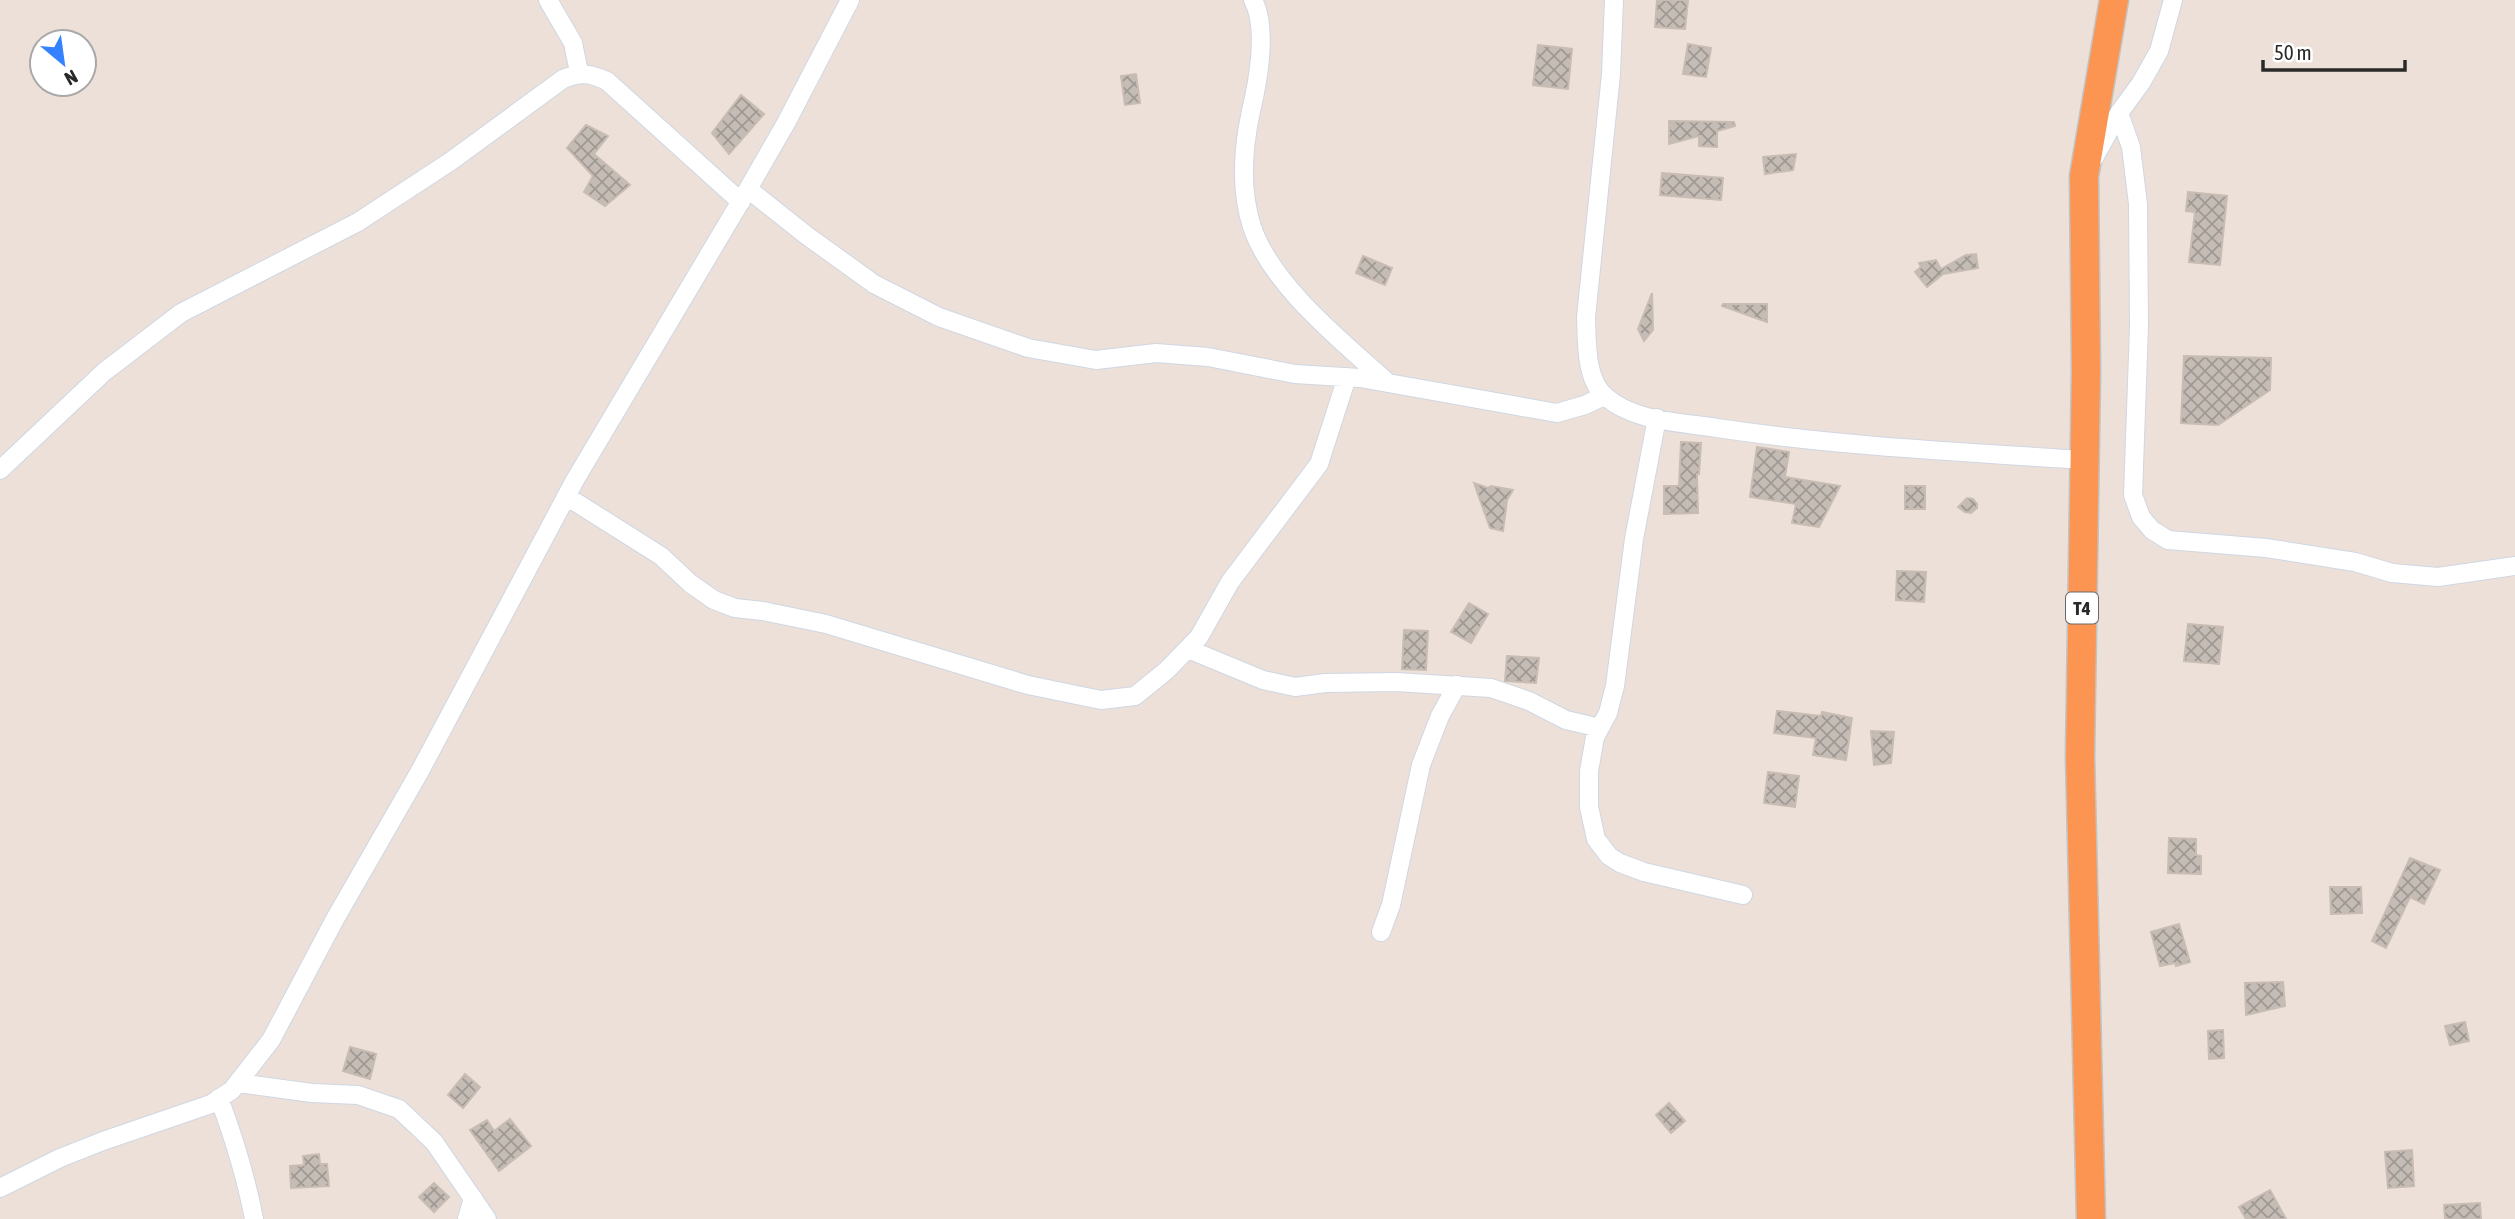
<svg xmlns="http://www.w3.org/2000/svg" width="2515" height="1219" viewBox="0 0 2515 1219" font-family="'Asap Condensed',sans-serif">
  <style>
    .building { fill: url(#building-cross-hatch); stroke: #c8bcb3; stroke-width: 2 }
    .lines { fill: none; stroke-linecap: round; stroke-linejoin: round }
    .minor-casing { stroke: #cfd7e3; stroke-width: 20 }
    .trunk-casing { stroke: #c3c3c3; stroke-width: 31 }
    .minor { stroke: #fff; stroke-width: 18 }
    .trunk { stroke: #fc9552; stroke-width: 28 }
    .labels { text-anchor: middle; stroke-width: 5; stroke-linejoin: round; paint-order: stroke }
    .shield { fill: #fff; stroke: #696969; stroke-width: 2 }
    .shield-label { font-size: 19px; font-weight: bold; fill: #292929 }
  </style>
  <defs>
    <pattern id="building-cross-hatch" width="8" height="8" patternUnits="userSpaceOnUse" patternTransform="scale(1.75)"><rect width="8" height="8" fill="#c4bcb5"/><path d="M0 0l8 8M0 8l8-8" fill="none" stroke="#9f9993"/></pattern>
  </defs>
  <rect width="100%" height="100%" fill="#ece0d9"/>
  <!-- building -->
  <path class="building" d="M 1657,0 L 1688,0 L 1685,29 L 1655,27 Z
    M 1688,44 L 1711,48 L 1706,77 L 1683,74 Z
    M 1538,45 L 1572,49 L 1568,89 L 1533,85 Z
    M 1136,74 L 1140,103 L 1125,105 L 1121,76 Z
    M 741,95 L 764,114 L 729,154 L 712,133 Z
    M 1669,121 L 1734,122 L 1735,126 L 1717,131 L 1717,147 L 1699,146 L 1699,136 L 1669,144 Z
    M 586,125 L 608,136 L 594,154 L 630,185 L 605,206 L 584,192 L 593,176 L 567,148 Z
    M 1796,154 L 1793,170 L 1765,174 L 1763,157 Z
    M 1662,173 L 1723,178 L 1721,200 L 1660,195 Z
    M 2188,192 L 2227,196 L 2220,265 L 2189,262 L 2195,212 L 2186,211 Z
    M 1976,254 L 1978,268 L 1943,274 L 1927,287 L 1915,272 L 1921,267 L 1919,263 L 1936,260 L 1941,269 L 1966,255 Z
    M 1363,256 L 1392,268 L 1385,285 L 1356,273 Z
    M 1652,293 L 1653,330 L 1644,341 L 1638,329 Z
    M 1723,304 L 1767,304 L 1767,322 L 1722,306 Z
    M 2184,356 L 2271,358 L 2270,390 L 2218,425 L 2181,423 Z
    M 1681,442 L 1701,443 L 1699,474 L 1697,474 L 1698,513 L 1664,514 L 1664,486 L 1679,486 Z
    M 1757,447 L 1789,452 L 1785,477 L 1840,486 L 1819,527 L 1792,523 L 1796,504 L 1750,497 Z
    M 1474,483 L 1488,488 L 1491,486 L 1513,490 L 1507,500 L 1503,531 L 1490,528 Z
    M 1905,486 L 1925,486 L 1925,509 L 1905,509 Z
    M 1967,498 L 1973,499 L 1977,504 L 1977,508 L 1971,513 L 1965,512 L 1958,507 Z
    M 1897,571 L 1926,572 L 1924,602 L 1896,600 Z
    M 1469,603 L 1488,614 L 1471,643 L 1451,632 Z
    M 2188,624 L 2223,627 L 2219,664 L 2184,661 Z
    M 1404,630 L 1428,631 L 1426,670 L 1402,669 Z
    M 1507,656 L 1539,658 L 1536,683 L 1505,681 Z
    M 1777,711 L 1821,716 L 1822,712 L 1852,718 L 1846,760 L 1813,755 L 1816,738 L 1774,733 Z
    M 1871,731 L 1894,732 L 1891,763 L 1874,765 Z
    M 1768,772 L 1799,776 L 1795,807 L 1764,803 Z
    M 2169,838 L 2196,839 L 2196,855 L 2201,856 L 2201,874 L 2168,873 Z
    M 2410,858 L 2440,870 L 2424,904 L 2410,897 L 2386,948 L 2372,941 Z
    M 2330,887 L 2361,887 L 2362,913 L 2331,914 Z
    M 2179,924 L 2190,962 L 2176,966 L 2175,963 L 2160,966 L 2151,932 Z
    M 2283,982 L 2285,1006 L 2246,1015 L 2245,983 Z
    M 2465,1022 L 2469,1041 L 2450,1045 L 2445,1026 Z
    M 2223,1030 L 2224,1058 L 2209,1059 L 2208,1031 Z
    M 350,1047 L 376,1054 L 370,1079 L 343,1071 Z
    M 465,1074 L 480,1087 L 463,1108 L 448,1095 Z
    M 1669,1103 L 1685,1121 L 1671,1133 L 1656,1115 Z
    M 510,1119 L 531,1146 L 499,1171 L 470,1130 L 487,1120 L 494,1131 Z
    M 2412,1150 L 2414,1186 L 2388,1188 L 2385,1152 Z
    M 319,1154 L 320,1164 L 327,1164 L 329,1186 L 291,1188 L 290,1166 L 304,1165 L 303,1156 Z
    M 434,1183 L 449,1197 L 434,1212 L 419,1197 Z
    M 2270,1190 L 2286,1219 L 2246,1219 L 2239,1207 Z
    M 2480,1203 L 2481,1219 L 2445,1219 L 2444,1205 Z"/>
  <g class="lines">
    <defs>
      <path id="minor" d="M 548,0 L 573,43 L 579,72
        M 1253,0 C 1268,27 1258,82 1251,111 C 1243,148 1240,190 1252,227 C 1272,286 1343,342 1388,383
        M 1614,0 L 1611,74 L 1586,317 C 1587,341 1585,380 1606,397 C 1635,422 1680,422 1717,428 C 1838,446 1961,452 2083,460
        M 2119,113 L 2131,147 L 2138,204 L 2139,326 L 2133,495 L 2141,517 L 2152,530 L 2168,540 L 2266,548 L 2355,562 L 2392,573 L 2438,577 L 2515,566
        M 2094,158 L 2119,113 L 2141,83 L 2159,51 L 2173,0
        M 748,189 L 806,235 L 874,284 L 939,317 L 1028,348 L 1096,360 L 1156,353 L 1208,357 L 1295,374 L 1360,378 L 1388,383 L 1557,413 L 1585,405 L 1604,396
        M 1657,418 L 1634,539 L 1615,686 L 1608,713 L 1595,737 L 1589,771 L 1589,807 L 1596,839 L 1609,856 L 1620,863 L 1644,872 L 1743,895
        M 0,470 L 104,372 L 181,313 L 358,222 L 451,161 L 563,79 C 581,72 590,73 607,81 L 741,202
        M 566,496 L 661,556 L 691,584 L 714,600 L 735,608 L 763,611 L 826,624 L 1028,685 L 1101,700 L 1135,696 L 1167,670 L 1199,637 L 1230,582 L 1319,464 L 1347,377
        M 1188,649 L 1263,680 L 1295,687 L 1325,683 L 1396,682 L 1491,688 L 1529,701 L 1566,720 L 1600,728
        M 1381,932 L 1391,905 L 1421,765 L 1440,716 L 1457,685
        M 238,1083 L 312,1093 L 358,1095 L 399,1109 L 434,1142 L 487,1219
        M 219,1098 C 234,1138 246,1177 254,1219
        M 0,1188 L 60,1158 L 103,1141 L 211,1104 L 232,1090 L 271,1040 L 335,919 L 420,771 L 575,480 L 748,189 L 786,123 L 850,0
        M 467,1219 L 473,1198"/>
      <path id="trunk" d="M 2091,1219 L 2080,756 L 2086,371 L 2084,176 L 2114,0"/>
    </defs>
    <!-- minor casing -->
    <use href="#minor" class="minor-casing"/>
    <!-- trunk casing -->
    <use href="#trunk" class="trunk-casing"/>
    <!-- minor -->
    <use href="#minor" class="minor"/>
    <!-- trunk -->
    <use href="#trunk" class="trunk"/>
  </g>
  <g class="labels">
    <!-- shield labels -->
    <rect class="shield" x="2066" y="592.5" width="32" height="31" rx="5"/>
    <g class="shield-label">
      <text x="2082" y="615">T4</text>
    </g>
  </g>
  <!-- north arrow -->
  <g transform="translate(63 63) rotate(151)"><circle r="33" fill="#ffffff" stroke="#a9a9a9" stroke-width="2"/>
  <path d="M0-5L12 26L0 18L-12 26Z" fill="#3482ff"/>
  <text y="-10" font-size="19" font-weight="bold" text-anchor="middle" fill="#292929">N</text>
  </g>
  <!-- scale -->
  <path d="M2263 60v10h142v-10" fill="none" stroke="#292929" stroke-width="3.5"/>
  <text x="2274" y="60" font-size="21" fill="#292929" stroke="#ffffff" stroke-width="5" paint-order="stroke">50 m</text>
</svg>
